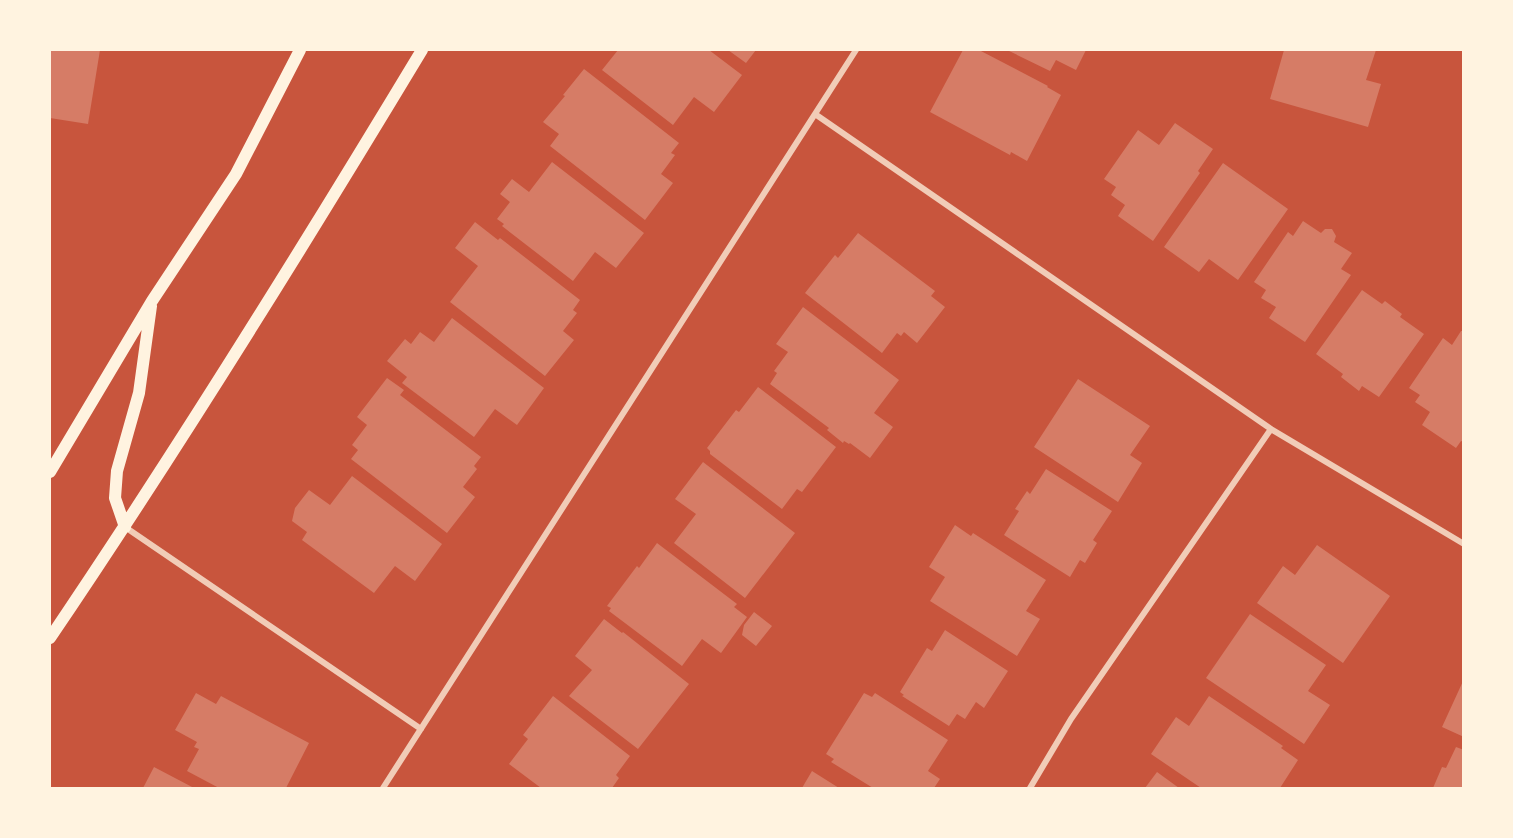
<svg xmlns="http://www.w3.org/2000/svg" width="1513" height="838" viewBox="0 0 1513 838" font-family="Lato,sans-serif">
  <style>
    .building { fill: #d67c66 }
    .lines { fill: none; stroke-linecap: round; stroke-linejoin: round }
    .minor { stroke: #f1ccb7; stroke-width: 6 }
    .secondary { stroke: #fff3e0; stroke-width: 12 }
  </style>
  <rect width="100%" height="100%" fill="#c8553d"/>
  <!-- building -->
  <path class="building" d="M 50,50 L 100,50 L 88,124 L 50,118 Z
    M 618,50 L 709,50 L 742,75 L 714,112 L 694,97 L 673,125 L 602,70 Z
    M 728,50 L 756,50 L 746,63 Z
    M 963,50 L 979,50 L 1048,86 L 1047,87 L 1061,95 L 1027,161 L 1011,152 L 1010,155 L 930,112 Z
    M 1007,50 L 1086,50 L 1076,70 L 1056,60 L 1050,71 Z
    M 1284,50 L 1376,50 L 1366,80 L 1381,84 L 1368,127 L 1270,99 Z
    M 584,69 L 679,143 L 671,153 L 675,155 L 661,174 L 673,183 L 645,220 L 550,146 L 559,134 L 543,122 L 565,96 L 563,95 Z
    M 1175,123 L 1213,149 L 1198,171 L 1200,173 L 1153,241 L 1118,216 L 1125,205 L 1111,195 L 1116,187 L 1104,179 L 1138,130 L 1159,145 Z
    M 552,162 L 644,233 L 616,268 L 595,252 L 573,281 L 502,226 L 504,224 L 497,219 L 510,202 L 500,194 L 512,179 L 529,192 Z
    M 1223,163 L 1288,209 L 1238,280 L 1209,259 L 1199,272 L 1164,247 Z
    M 1303,221 L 1321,233 L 1325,229 L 1332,229 L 1336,236 L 1334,242 L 1352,253 L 1341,269 L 1351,275 L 1305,342 L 1269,318 L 1276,307 L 1261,298 L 1266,290 L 1254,282 L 1288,232 L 1293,236 Z
    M 475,222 L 498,240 L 500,238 L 580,300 L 573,310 L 577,313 L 563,331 L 574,340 L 545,376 L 450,302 L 478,266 L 455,248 Z
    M 858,233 L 935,291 L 931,296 L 945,307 L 917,343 L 904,332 L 901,336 L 897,333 L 882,353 L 805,293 L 835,255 L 838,258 Z
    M 1362,290 L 1382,304 L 1385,301 L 1402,314 L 1400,317 L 1424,334 L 1379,397 L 1362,386 L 1359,391 L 1341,377 L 1343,374 L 1316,354 Z
    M 803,307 L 899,380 L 874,413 L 893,427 L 870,458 L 850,443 L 849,444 L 844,441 L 843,443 L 827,430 L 829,428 L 770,384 L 777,373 L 774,371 L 788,352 L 776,344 Z
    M 452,318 L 544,388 L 517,425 L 495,409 L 474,437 L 402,383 L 407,377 L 387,361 L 405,339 L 411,344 L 420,332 L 434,342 Z
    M 1461,331 L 1464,331 L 1464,442 L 1461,441 L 1456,448 L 1422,425 L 1430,412 L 1415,402 L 1420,395 L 1409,388 L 1443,338 L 1452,345 Z
    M 387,378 L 404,390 L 400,395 L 481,457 L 474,466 L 477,469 L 463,487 L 475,497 L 447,533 L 351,459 L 358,450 L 352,445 L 367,425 L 357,417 Z
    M 1078,379 L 1150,426 L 1130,455 L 1142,463 L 1118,502 L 1034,447 Z
    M 758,387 L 836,447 L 802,492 L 797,489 L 782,509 L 710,454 L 710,451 L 707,448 L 736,410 L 739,412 Z
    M 703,462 L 795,533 L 745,598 L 674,543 L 696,514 L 675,499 Z
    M 1046,469 L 1112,511 L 1093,540 L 1097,543 L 1085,563 L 1080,560 L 1070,577 L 1004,535 L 1019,511 L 1015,509 L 1027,491 L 1030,494 Z
    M 352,476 L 442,544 L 415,581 L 395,566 L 374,593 L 302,540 L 307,532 L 292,521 L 295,508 L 309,490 L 330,505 Z
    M 955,525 L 971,536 L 973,533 L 1046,580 L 1026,611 L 1040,619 L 1017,656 L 930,601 L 945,577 L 929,567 Z
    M 657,543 L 737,604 L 734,607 L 747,617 L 721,653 L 702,639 L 682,666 L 609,611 L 611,608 L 607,606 L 637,566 L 639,568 Z
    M 1317,545 L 1390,596 L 1343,663 L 1257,603 L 1283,566 L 1295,575 Z
    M 754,612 L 772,626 L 756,646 L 742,635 L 744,625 Z
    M 1250,614 L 1326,665 L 1308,691 L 1330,705 L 1304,744 L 1206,678 Z
    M 604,619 L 622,633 L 623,632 L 689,684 L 638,749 L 569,696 L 592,670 L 575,656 Z
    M 945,630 L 1008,671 L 984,708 L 976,702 L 965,719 L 957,714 L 949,726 L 902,696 L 904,695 L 900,692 L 927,648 L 932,651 Z
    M 1464,679 L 1464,737 L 1442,727 Z
    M 196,693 L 216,704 L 221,696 L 309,743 L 286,788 L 219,788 L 187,771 L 199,749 L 194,747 L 197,742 L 175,730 Z
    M 864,693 L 872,697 L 875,693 L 948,740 L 928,771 L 940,779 L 934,788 L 873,788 L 831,762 L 834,759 L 826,754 Z
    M 553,696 L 630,756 L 616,775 L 619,778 L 612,788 L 541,788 L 509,764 L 528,739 L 523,735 Z
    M 1209,696 L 1283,746 L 1281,748 L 1298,760 L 1280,788 L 1201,788 L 1151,754 L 1176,717 L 1189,726 Z
    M 1456,747 L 1464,750 L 1464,788 L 1433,788 L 1442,767 L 1446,768 Z
    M 154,767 L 194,788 L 143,788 Z
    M 812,771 L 839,788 L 802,788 Z
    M 1157,772 L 1179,788 L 1145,788 Z"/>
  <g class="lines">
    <!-- minor -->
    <path class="minor" d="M 815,114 L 1271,429 L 1464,544
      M 125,527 L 421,729
      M 383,788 L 856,50
      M 1030,788 L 1071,719 L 1271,429"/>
    <!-- secondary -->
    <path class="secondary" d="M 50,472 L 152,301 L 236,174 L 300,50
      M 125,527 L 115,498 L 117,471 L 139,393 L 151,306
      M 50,638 C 180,446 302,249 422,50"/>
  </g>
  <!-- border -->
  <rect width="1513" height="838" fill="none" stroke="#fff3e0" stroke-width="102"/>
</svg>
